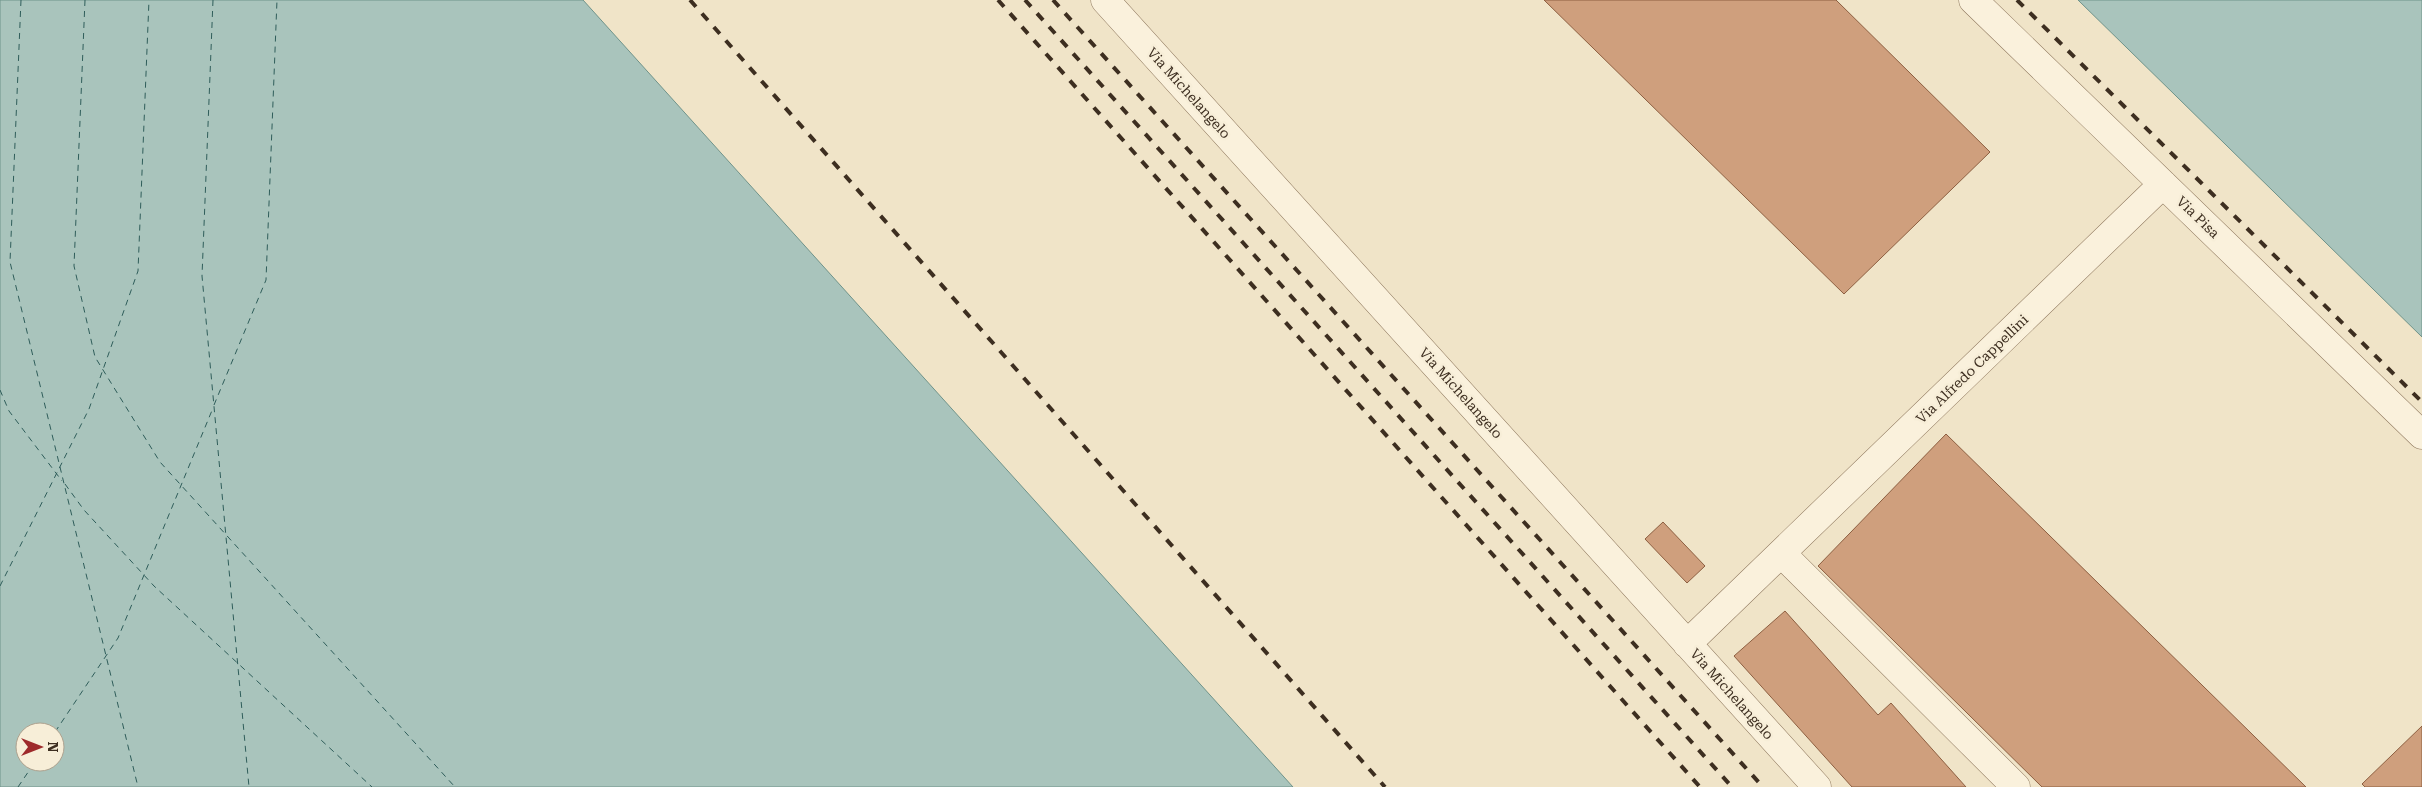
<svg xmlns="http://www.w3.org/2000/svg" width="2422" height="787" viewBox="0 0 2422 787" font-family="'Roboto Serif',serif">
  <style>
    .water { fill: #a9c4bc; stroke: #6f938a; fill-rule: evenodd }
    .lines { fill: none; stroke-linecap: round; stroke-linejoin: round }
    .ferry { stroke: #2f5d5a; stroke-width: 1; stroke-dasharray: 6 5; stroke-linecap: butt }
    .building { fill: #cf9f7d; stroke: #8d5f41 }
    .minor-casing { stroke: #8d765c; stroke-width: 29 }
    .minor { stroke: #faf1dc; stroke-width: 28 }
    .rail { stroke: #3d2e20; stroke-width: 4; stroke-dasharray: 9 9; stroke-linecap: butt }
    .labels { text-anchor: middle; stroke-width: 5; stroke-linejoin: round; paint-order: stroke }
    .street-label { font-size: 14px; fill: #3d2e20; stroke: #f7eed8 }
  </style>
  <rect width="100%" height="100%" fill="#f0e4c8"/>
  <!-- water -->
  <path class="water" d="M 0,0 L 583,0 L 1293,787 L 0,787 ZM 25,732 L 55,732 L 55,762 L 25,762 Z
    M 2078,0 L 2422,0 L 2422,337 Z"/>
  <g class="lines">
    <!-- ferry -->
    <path class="ferry" d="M 21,0 L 10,262 L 138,787
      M 85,0 L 74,266 L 95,357 L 160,462 L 455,787
      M 213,0 L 202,276 L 249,787
      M 0,390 L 9,411 L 62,481
      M 214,405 L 266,280 L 277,0
      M 65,484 L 84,510 L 154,586 L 372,787
      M 0,586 L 89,409 L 138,271 L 149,0
      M 55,732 L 118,638 L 213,408
      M 18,787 L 35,762"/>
  </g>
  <!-- building -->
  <path class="building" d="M 1544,0 L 1836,0 L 1990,152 L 1844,294 Z
    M 1946,434 L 2306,787 L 2042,787 L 1818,566 Z
    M 1663,522 L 1705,566 L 1687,583 L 1645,539 Z
    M 1785,611 L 1878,715 L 1891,703 L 1966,787 L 1852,787 L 1734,656 Z
    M 2422,726 L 2422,787 L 2365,787 L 2362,784 Z"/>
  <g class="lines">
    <defs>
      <path id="minor" d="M 1105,0 L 1817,787
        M 1973,0 L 2422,435
        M 1782,554 L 2016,787
        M 1687,644 L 2163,184"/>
    </defs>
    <!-- minor casing -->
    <use href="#minor" class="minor-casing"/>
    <!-- minor -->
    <use href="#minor" class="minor"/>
    <!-- rail -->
    <path class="rail" d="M 690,0 L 1385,787
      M 998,0 L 1700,787
      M 1025,0 L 1732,787
      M 1053,0 L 1763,787
      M 2017,0 L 2422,402"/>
  </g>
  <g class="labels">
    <!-- street labels -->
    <g class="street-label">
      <text transform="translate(1189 93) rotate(48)" y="5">Via Michelangelo</text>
      <text transform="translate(2198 217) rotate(44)" y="5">Via Pisa</text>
      <text transform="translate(1972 369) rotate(-44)" y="5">Via Alfredo Cappellini</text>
      <text transform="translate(1461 393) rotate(48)" y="5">Via Michelangelo</text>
      <text transform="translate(1732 694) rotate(48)" y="5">Via Michelangelo</text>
    </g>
  </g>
  <!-- north arrow -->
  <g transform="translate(40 747) rotate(90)"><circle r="24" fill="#f7eed8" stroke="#ada18e"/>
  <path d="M0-4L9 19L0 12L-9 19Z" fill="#9e2a2b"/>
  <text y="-8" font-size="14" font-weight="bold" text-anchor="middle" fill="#3d2e20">N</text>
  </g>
</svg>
